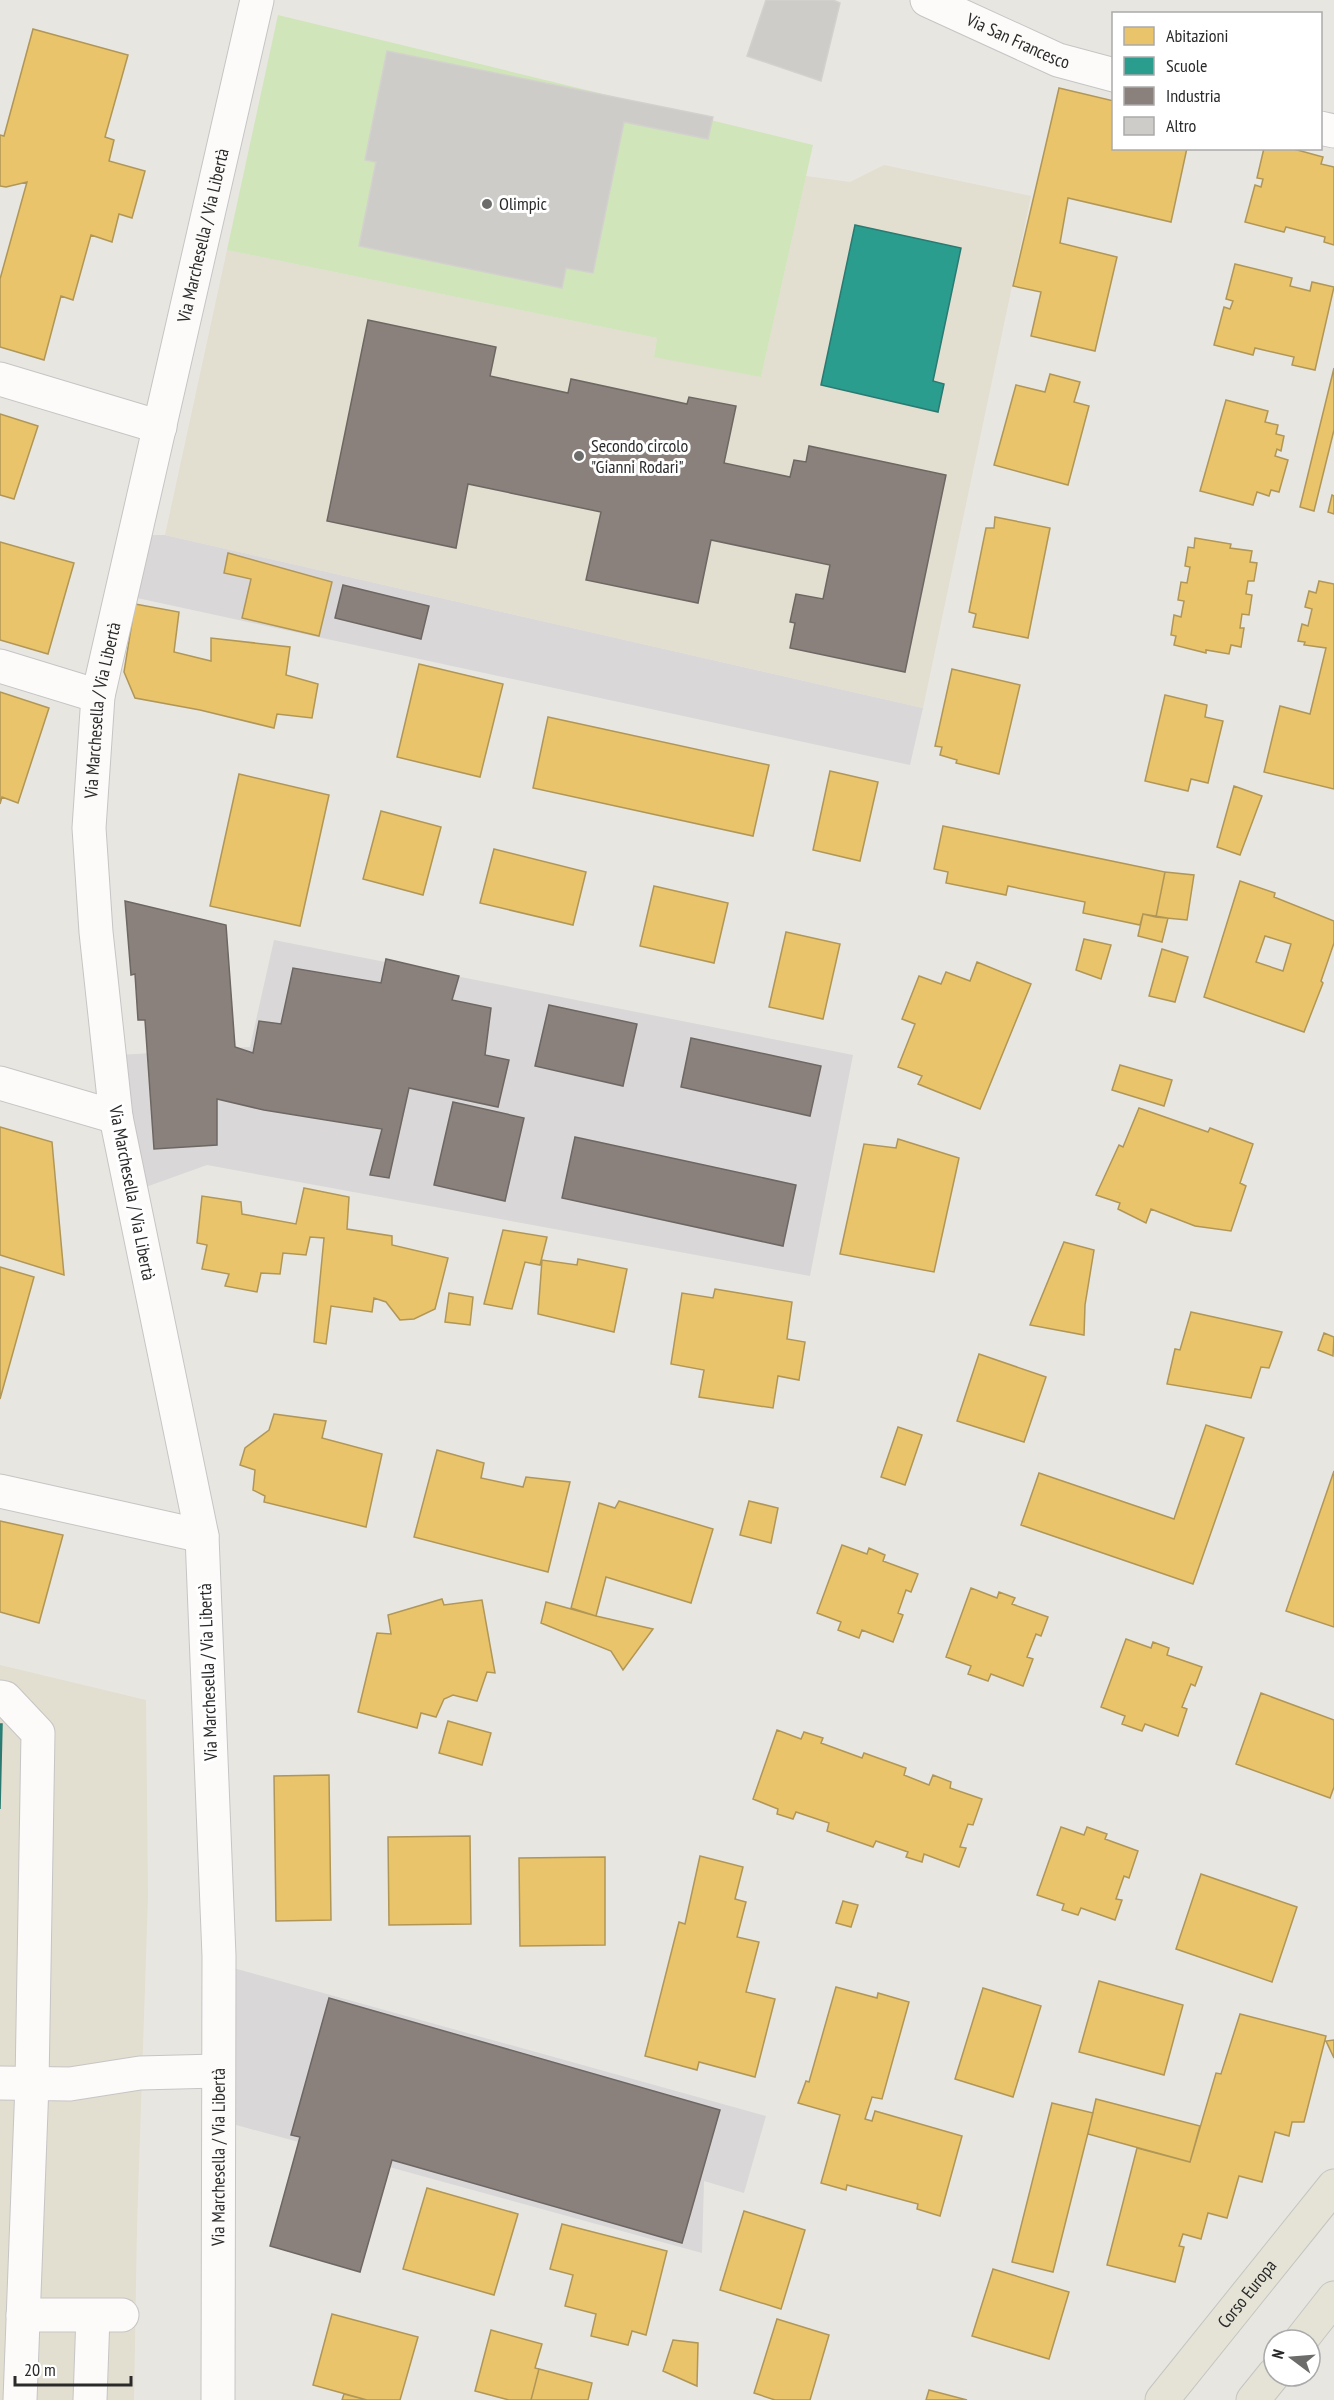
<svg xmlns="http://www.w3.org/2000/svg" width="1334" height="2400" viewBox="0 0 1334 2400" font-family="'PT Sans Narrow',sans-serif">
  <style>
    .industrial { fill: #d9d7d8 }
    .education { fill: #e2ded0 }
    .pitch { fill: #d0e5ba }
    .homes { fill: #e9c46a; stroke: #b09657; stroke-width: 1.5; fill-rule: evenodd }
    .schools { fill: #2a9d8f; stroke: #2a7a71; stroke-width: 1.5 }
    .industry { fill: #8a817c; stroke: #6d6763; stroke-width: 1.5 }
    .building { fill: #cdccc8; stroke: #d3d1cd; stroke-width: 1.5 }
    .lines { fill: none; stroke-linecap: round; stroke-linejoin: round }
    .minor-casing { stroke: #c6c5c5; stroke-width: 35 }
    .major-casing { stroke: #c4c4c2; stroke-width: 35 }
    .minor { stroke: #fcfbfa; stroke-width: 33 }
    .major { stroke: #e5e3d5; stroke-width: 33 }
    .poi-dot { fill: #6c6c6a; stroke: #fff; stroke-width: 2 }
    .labels { text-anchor: middle; stroke-width: 6; stroke-linejoin: round; paint-order: stroke }
    .street-label { font-size: 18px; fill: #2a2a2a; stroke: #fff }
    .poi-label { font-size: 18px; fill: #2a2a2a; stroke: #fff; text-anchor: start }
  </style>
  <rect width="100%" height="100%" fill="#e8e6e1"/>
  <!-- industrial -->
  <path class="industrial" d="M 143,535 L 165,535 L 923,708 L 910,765 L 128,596 Z
    M 274,940 L 853,1055 L 810,1276 L 207,1165 L 143,1188 L 119,1055 L 250,1047 Z
    M 226,1966 L 766,2116 L 744,2193 L 704,2181 L 702,2253 L 229,2123 Z"/>
  <!-- education -->
  <path class="education" d="M 884,165 L 1031,196 L 923,708 L 165,535 L 227,250 L 657,338 L 654,356 L 761,377 L 806,176 L 850,182 Z
    M 0,1665 L 146,1700 L 148,1896 L 137,2225 L 134,2400 L 0,2400 Z"/>
  <!-- pitch -->
  <path class="pitch" d="M 278,15 L 813,145 L 761,377 L 654,357 L 657,338 L 227,250 Z"/>
  <!-- homes -->
  <path class="homes" d="M 33,29 L 128,55 L 105,137 L 114,140 L 109,161 L 145,171 L 132,218 L 119,214 L 112,242 L 91,235 L 73,300 L 61,296 L 44,360 L 0,347 L 0,279 L 27,182 L 6,187 L 0,186 L 0,135 L 4,136 Z
    M 1059,88 L 1114,101 L 1114,148 L 1187,148 L 1171,222 L 1068,198 L 1060,243 L 1117,257 L 1095,351 L 1031,336 L 1041,292 L 1013,286 Z
    M 1264,148 L 1290,148 L 1323,157 L 1321,164 L 1334,167 L 1334,245 L 1324,242 L 1325,237 L 1286,227 L 1284,232 L 1245,222 L 1255,185 L 1261,187 L 1263,179 L 1257,178 Z
    M 1235,264 L 1292,278 L 1290,286 L 1310,291 L 1312,282 L 1334,287 L 1315,370 L 1292,365 L 1294,357 L 1255,348 L 1253,355 L 1214,345 L 1224,307 L 1230,309 L 1233,301 L 1226,299 Z
    M 1334,368 L 1334,430 L 1314,511 L 1300,507 Z
    M 1050,374 L 1080,382 L 1074,402 L 1089,406 L 1068,485 L 994,465 L 1016,385 L 1045,392 Z
    M 1226,400 L 1268,411 L 1265,422 L 1278,425 L 1276,434 L 1284,436 L 1281,451 L 1277,449 L 1275,456 L 1288,460 L 1279,492 L 1271,490 L 1269,496 L 1257,492 L 1253,505 L 1200,491 Z
    M 0,414 L 38,426 L 14,499 L 0,495 Z
    M 1332,495 L 1334,496 L 1334,514 L 1328,512 Z
    M 995,517 L 1050,528 L 1028,638 L 973,627 L 976,614 L 969,612 L 986,528 L 994,528 Z
    M 1195,538 L 1231,544 L 1230,548 L 1252,551 L 1250,562 L 1257,563 L 1254,581 L 1248,581 L 1246,594 L 1252,595 L 1249,615 L 1242,614 L 1240,628 L 1244,628 L 1241,647 L 1231,645 L 1229,654 L 1206,650 L 1206,653 L 1174,645 L 1176,636 L 1171,635 L 1174,615 L 1181,617 L 1184,601 L 1178,600 L 1181,582 L 1187,583 L 1190,567 L 1185,566 L 1188,547 L 1194,548 Z
    M 0,542 L 74,563 L 48,654 L 0,640 Z
    M 228,553 L 332,582 L 319,636 L 242,618 L 251,579 L 224,573 Z
    M 1319,581 L 1334,584 L 1334,789 L 1264,772 L 1280,706 L 1310,714 L 1326,648 L 1304,645 L 1305,642 L 1298,641 L 1302,624 L 1308,626 L 1312,609 L 1305,607 L 1309,591 L 1316,593 Z
    M 135,604 L 179,612 L 174,652 L 211,661 L 211,638 L 290,647 L 286,675 L 318,684 L 312,718 L 277,714 L 274,728 L 200,710 L 135,698 L 124,672 Z
    M 419,664 L 503,684 L 480,777 L 397,757 Z
    M 952,669 L 1020,685 L 999,774 L 956,763 L 957,760 L 940,755 L 942,747 L 935,746 Z
    M 0,692 L 49,708 L 18,803 L 2,797 L 0,804 Z
    M 1165,695 L 1207,705 L 1205,717 L 1223,721 L 1208,783 L 1191,779 L 1188,791 L 1145,781 Z
    M 548,717 L 769,765 L 753,836 L 533,788 Z
    M 830,771 L 878,782 L 860,861 L 813,850 Z
    M 239,774 L 329,795 L 300,926 L 210,906 Z
    M 1234,786 L 1262,796 L 1240,855 L 1217,847 Z
    M 381,811 L 441,827 L 423,895 L 363,879 Z
    M 943,826 L 1165,872 L 1156,917 L 1143,914 L 1140,925 L 1083,913 L 1085,902 L 1008,886 L 1006,895 L 946,883 L 948,872 L 934,869 Z
    M 494,849 L 586,872 L 573,925 L 480,903 Z
    M 1165,872 L 1194,875 L 1187,920 L 1156,917 Z
    M 1240,881 L 1275,893 L 1274,897 L 1334,921 L 1334,943 L 1321,981 L 1323,983 L 1304,1032 L 1204,997 ZM 1265,936 L 1291,944 L 1283,971 L 1256,962 Z
    M 654,886 L 728,903 L 714,963 L 640,946 Z
    M 1143,914 L 1168,918 L 1162,942 L 1138,936 Z
    M 786,932 L 840,944 L 823,1019 L 769,1007 Z
    M 1084,939 L 1111,945 L 1101,979 L 1076,970 Z
    M 1162,949 L 1188,957 L 1175,1002 L 1149,996 Z
    M 977,962 L 1031,984 L 980,1109 L 918,1084 L 922,1076 L 898,1067 L 915,1024 L 902,1019 L 919,976 L 941,984 L 946,972 L 970,981 Z
    M 1120,1065 L 1172,1080 L 1164,1106 L 1112,1090 Z
    M 1139,1108 L 1208,1132 L 1210,1128 L 1253,1144 L 1240,1183 L 1246,1186 L 1231,1231 L 1195,1226 L 1151,1209 L 1146,1223 L 1118,1209 L 1120,1203 L 1096,1195 L 1119,1145 L 1123,1147 Z
    M 0,1127 L 52,1142 L 64,1275 L 0,1255 Z
    M 898,1139 L 959,1158 L 934,1272 L 840,1254 L 864,1144 L 896,1148 Z
    M 304,1188 L 349,1197 L 347,1229 L 392,1236 L 392,1245 L 448,1258 L 435,1309 L 414,1319 L 400,1320 L 386,1302 L 374,1298 L 372,1312 L 331,1306 L 326,1344 L 314,1342 L 324,1238 L 310,1237 L 306,1255 L 283,1253 L 280,1274 L 261,1273 L 257,1292 L 225,1286 L 229,1274 L 202,1269 L 207,1245 L 197,1243 L 202,1196 L 241,1202 L 242,1214 L 296,1224 Z
    M 503,1230 L 547,1237 L 540,1265 L 525,1262 L 512,1309 L 484,1304 Z
    M 1064,1242 L 1094,1250 L 1085,1305 L 1084,1335 L 1030,1325 Z
    M 578,1259 L 627,1269 L 614,1332 L 538,1314 L 542,1260 L 577,1265 Z
    M 0,1267 L 34,1277 L 0,1399 Z
    M 715,1289 L 792,1302 L 787,1339 L 805,1342 L 799,1380 L 778,1376 L 773,1408 L 699,1397 L 704,1370 L 671,1364 L 682,1293 L 713,1298 Z
    M 449,1293 L 473,1297 L 470,1325 L 445,1322 Z
    M 1191,1312 L 1282,1332 L 1269,1368 L 1261,1367 L 1251,1398 L 1167,1384 L 1175,1349 L 1180,1350 Z
    M 1324,1333 L 1334,1337 L 1333,1356 L 1318,1350 Z
    M 979,1354 L 1046,1377 L 1024,1442 L 957,1421 Z
    M 274,1414 L 326,1421 L 322,1438 L 382,1454 L 366,1527 L 264,1502 L 265,1496 L 253,1490 L 255,1470 L 240,1465 L 245,1448 L 269,1430 Z
    M 1206,1425 L 1244,1438 L 1193,1584 L 1021,1525 L 1039,1473 L 1174,1519 Z
    M 898,1427 L 922,1435 L 905,1485 L 881,1477 Z
    M 437,1450 L 484,1463 L 481,1478 L 523,1487 L 526,1477 L 570,1482 L 548,1572 L 414,1537 Z
    M 1334,1471 L 1334,1627 L 1286,1611 Z
    M 619,1501 L 713,1529 L 691,1603 L 606,1577 L 596,1616 L 571,1608 L 599,1503 L 615,1508 Z
    M 749,1501 L 778,1508 L 771,1543 L 740,1535 Z
    M 0,1521 L 63,1535 L 39,1623 L 0,1612 Z
    M 842,1545 L 867,1554 L 869,1548 L 885,1555 L 883,1561 L 918,1574 L 911,1592 L 906,1590 L 898,1613 L 903,1615 L 893,1642 L 862,1630 L 859,1638 L 838,1630 L 841,1622 L 817,1613 Z
    M 971,1588 L 997,1598 L 999,1592 L 1015,1598 L 1012,1604 L 1048,1617 L 1041,1636 L 1036,1634 L 1027,1657 L 1033,1659 L 1023,1686 L 991,1674 L 988,1681 L 968,1674 L 971,1666 L 946,1657 Z
    M 442,1599 L 444,1605 L 482,1600 L 495,1673 L 487,1672 L 477,1701 L 453,1695 L 444,1699 L 436,1717 L 421,1713 L 417,1728 L 358,1712 L 377,1633 L 391,1634 L 388,1615 Z
    M 546,1602 L 596,1616 L 653,1629 L 623,1670 L 611,1651 L 541,1623 Z
    M 1126,1639 L 1151,1648 L 1153,1642 L 1169,1648 L 1167,1655 L 1202,1667 L 1195,1686 L 1191,1684 L 1182,1707 L 1187,1709 L 1178,1736 L 1145,1724 L 1142,1731 L 1122,1724 L 1125,1716 L 1101,1707 Z
    M 1261,1693 L 1334,1720 L 1334,1787 L 1330,1798 L 1236,1764 Z
    M 448,1721 L 491,1733 L 482,1765 L 439,1753 Z
    M 777,1730 L 801,1739 L 804,1732 L 823,1738 L 821,1743 L 862,1758 L 864,1753 L 906,1768 L 904,1775 L 929,1785 L 933,1775 L 951,1782 L 950,1788 L 982,1799 L 973,1825 L 968,1824 L 960,1847 L 966,1848 L 959,1867 L 924,1854 L 922,1862 L 906,1857 L 908,1852 L 876,1841 L 873,1847 L 827,1831 L 829,1823 L 796,1812 L 793,1819 L 777,1814 L 778,1809 L 753,1799 Z
    M 329,1775 L 331,1920 L 276,1921 L 274,1776 Z
    M 1061,1827 L 1084,1835 L 1087,1827 L 1107,1834 L 1105,1839 L 1138,1851 L 1129,1878 L 1124,1876 L 1116,1899 L 1122,1900 L 1115,1920 L 1081,1908 L 1078,1915 L 1062,1910 L 1064,1904 L 1037,1895 Z
    M 470,1836 L 471,1924 L 389,1925 L 388,1837 Z
    M 700,1856 L 743,1867 L 735,1899 L 746,1902 L 737,1937 L 759,1942 L 746,1992 L 775,1999 L 755,2077 L 699,2062 L 697,2070 L 645,2056 L 679,1922 L 685,1924 Z
    M 605,1857 L 605,1945 L 520,1946 L 519,1858 Z
    M 1201,1874 L 1297,1907 L 1272,1982 L 1176,1949 Z
    M 843,1901 L 858,1905 L 851,1927 L 836,1923 Z
    M 1099,1981 L 1183,2005 L 1164,2075 L 1079,2052 Z
    M 836,1987 L 877,1998 L 878,1993 L 909,2002 L 882,2099 L 872,2097 L 865,2119 L 872,2121 L 875,2111 L 962,2136 L 940,2216 L 917,2209 L 918,2204 L 847,2185 L 846,2190 L 821,2183 L 840,2115 L 798,2103 L 806,2081 L 809,2082 Z
    M 983,1988 L 1041,2006 L 1013,2097 L 955,2079 Z
    M 1240,2014 L 1326,2036 L 1304,2122 L 1292,2122 L 1289,2136 L 1275,2132 L 1262,2182 L 1239,2176 L 1227,2218 L 1208,2213 L 1201,2239 L 1183,2234 L 1179,2246 L 1184,2247 L 1175,2282 L 1107,2265 L 1137,2148 L 1190,2162 L 1216,2073 L 1221,2074 Z
    M 1334,2040 L 1334,2058 L 1326,2041 Z
    M 1096,2099 L 1200,2126 L 1190,2162 L 1088,2134 Z
    M 1052,2103 L 1093,2113 L 1053,2272 L 1012,2262 Z
    M 427,2188 L 518,2214 L 494,2295 L 403,2269 Z
    M 744,2211 L 805,2230 L 781,2309 L 720,2290 Z
    M 562,2224 L 667,2251 L 646,2335 L 632,2331 L 628,2345 L 591,2336 L 596,2314 L 565,2306 L 573,2275 L 550,2269 Z
    M 993,2269 L 1069,2292 L 1049,2359 L 972,2336 Z
    M 332,2314 L 418,2337 L 400,2400 L 367,2400 L 313,2385 Z
    M 777,2319 L 829,2335 L 810,2400 L 775,2400 L 754,2393 Z
    M 491,2330 L 542,2344 L 535,2368 L 539,2369 L 531,2400 L 509,2400 L 475,2391 Z
    M 673,2340 L 698,2343 L 697,2386 L 663,2371 Z
    M 539,2369 L 592,2383 L 588,2400 L 531,2400 Z
    M 929,2390 L 967,2400 L 926,2400 Z
    M 344,2394 L 367,2400 L 342,2400 Z"/>
  <!-- schools -->
  <path class="schools" d="M 855,225 L 961,248 L 933,381 L 944,384 L 938,412 L 821,385 Z
    M 0,1724 L 2,1724 L 0,1809 Z"/>
  <!-- industry -->
  <path class="industry" d="M 368,320 L 496,347 L 490,376 L 568,393 L 571,379 L 687,404 L 689,397 L 736,406 L 724,463 L 790,477 L 794,460 L 806,462 L 809,446 L 946,475 L 905,672 L 790,648 L 795,623 L 790,622 L 796,594 L 823,599 L 830,565 L 711,540 L 698,603 L 586,580 L 601,512 L 468,484 L 456,548 L 327,521 Z
    M 343,585 L 429,606 L 421,639 L 335,618 Z
    M 125,901 L 226,925 L 235,1047 L 253,1053 L 259,1021 L 281,1024 L 293,968 L 381,983 L 386,959 L 459,976 L 452,1000 L 491,1008 L 485,1055 L 509,1060 L 498,1107 L 409,1088 L 389,1178 L 370,1175 L 382,1129 L 264,1110 L 217,1099 L 217,1145 L 154,1149 L 145,1020 L 138,1020 L 135,974 L 131,975 Z
    M 549,1005 L 637,1024 L 623,1086 L 535,1066 Z
    M 691,1038 L 821,1066 L 810,1116 L 681,1087 Z
    M 453,1102 L 524,1118 L 505,1201 L 434,1185 Z
    M 575,1137 L 796,1185 L 783,1246 L 562,1198 Z
    M 329,1998 L 720,2110 L 682,2243 L 392,2160 L 360,2272 L 270,2246 L 300,2137 L 291,2135 Z"/>
  <!-- building -->
  <path class="building" d="M 766,0 L 833,0 L 840,3 L 821,81 L 747,56 Z
    M 387,51 L 713,117 L 708,139 L 624,122 L 593,273 L 566,268 L 562,288 L 359,246 L 376,162 L 365,160 Z"/>
  <g class="lines">
    <defs>
      <g id="minor">
        <path id="s1" d="M 927,0 L 1058,60 L 1114,75"/>
        <path d="M 1320,128 L 1334,131"/>
        <path d="M 0,379 L 160,427"/>
        <path d="M 0,666 L 98,696"/>
        <path d="M 0,1083 L 116,1117"/>
        <path d="M 0,1491 L 202,1536"/>
        <path d="M 0,1697 L 5,1698 L 38,1733 L 32,2084 L 20,2400"/>
        <path d="M 0,2083 L 70,2084 L 140,2073 L 217,2071"/>
        <path d="M 23,2315 L 122,2315"/>
        <path d="M 90,2400 L 93,2316"/>
        <path id="s2" d="M 218,2400 L 219,1956 L 202,1536 L 116,1117 L 96,932 L 89,828 L 98,696 L 257,0"/>
      </g>
      <g id="major">
        <path d="M 1301,2340 L 1334,2298"/>
        <path id="s3" d="M 1162,2400 L 1334,2186"/>
        <path d="M 1253,2400 L 1274,2374"/>
      </g>
    </defs>
    <!-- minor casing -->
    <use href="#minor" class="minor-casing"/>
    <!-- major casing -->
    <use href="#major" class="major-casing"/>
    <!-- minor -->
    <use href="#minor" class="minor"/>
    <!-- major -->
    <use href="#major" class="major"/>
  </g>
  <!-- markers -->
  <g class="poi-dot">
    <circle cx="487" cy="204" r="6"/>
    <circle cx="579" cy="456" r="6"/>
  </g>
  <g class="labels">
    <!-- street labels -->
    <g class="street-label">
      <text dy="6" stroke="none"><textPath href="#s1" startOffset="100">Via San Francesco</textPath></text>
      <text dy="6" stroke="none"><textPath href="#s2" startOffset="2187">Via Marchesella / Via Libertà</textPath></text>
      <text dy="6" stroke="none"><textPath href="#s2" startOffset="1701">Via Marchesella / Via Libertà</textPath></text>
      <text transform="translate(132 1193) rotate(79)" y="6">Via Marchesella / Via Libertà</text>
      <text transform="translate(208 1672) rotate(-92)" y="6">Via Marchesella / Via Libertà</text>
      <text dy="6" stroke="none"><textPath href="#s2" startOffset="243">Via Marchesella / Via Libertà</textPath></text>
      <text dy="6" stroke="none"><textPath href="#s3" startOffset="136">Corso Europa</textPath></text>
    </g>
    <!-- poi labels -->
    <g class="poi-label">
      <text x="499" y="210">Olimpic</text>
      <text x="591" y="452">Secondo circolo<tspan x="591" dy="21">"Gianni Rodari"</tspan></text>
    </g>
  </g>
  <!-- legend -->
  <rect x="1112" y="12" width="210" height="138" fill="#ffffff" stroke="#aaaaaa" stroke-width="1.5"/>
  <rect x="1124" y="27" width="30" height="18" fill="#e9c46a" stroke="#aaaaaa" stroke-width="1.5"/>
  <text x="1166" y="42" font-size="18" fill="#2a2a2a">Abitazioni</text>
  <rect x="1124" y="57" width="30" height="18" fill="#2a9d8f" stroke="#aaaaaa" stroke-width="1.5"/>
  <text x="1166" y="72" font-size="18" fill="#2a2a2a">Scuole</text>
  <rect x="1124" y="87" width="30" height="18" fill="#8a817c" stroke="#aaaaaa" stroke-width="1.5"/>
  <text x="1166" y="102" font-size="18" fill="#2a2a2a">Industria</text>
  <rect x="1124" y="117" width="30" height="18" fill="#cdccc8" stroke="#aaaaaa" stroke-width="1.5"/>
  <text x="1166" y="132" font-size="18" fill="#2a2a2a">Altro</text>
  <!-- north arrow -->
  <g transform="translate(1292 2358) rotate(286)"><circle r="28" fill="#ffffff" stroke="#aaaaaa" stroke-width="1.5"/>
  <path d="M0-4.5L10 22L0 15L-10 22Z" fill="#6c6c6a"/>
  <text y="-9" font-size="16" font-weight="bold" text-anchor="middle" fill="#2a2a2a">N</text>
  </g>
  <!-- scale -->
  <path d="M15 2376v9h116v-9" fill="none" stroke="#2a2a2a" stroke-width="3"/>
  <text x="24" y="2376" font-size="18" fill="#2a2a2a" stroke="#ffffff" stroke-width="4.5" paint-order="stroke">20 m</text>
</svg>
